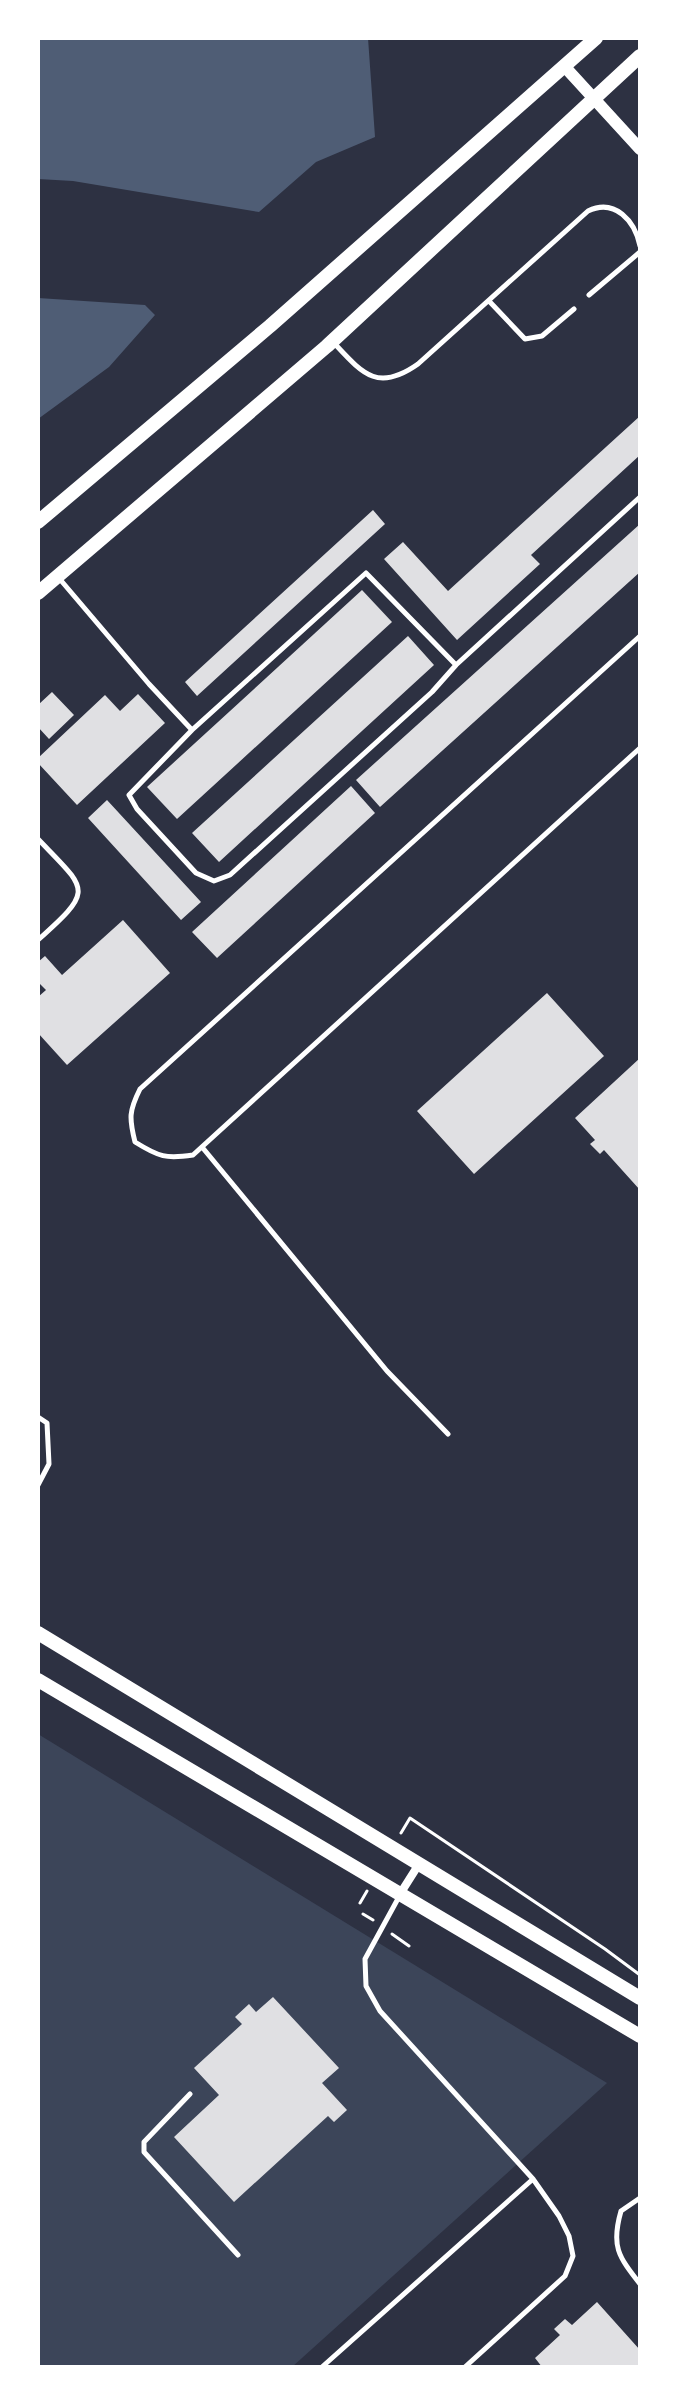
<svg xmlns="http://www.w3.org/2000/svg" width="678" height="2405" viewBox="0 0 678 2405" font-family="'Fira Sans',sans-serif">
  <style>
    .green { fill: #3c4559 }
    .water { fill: #4f5d75 }
    .building { fill: #e0e0e3 }
    .lines { fill: none; stroke-linecap: round; stroke-linejoin: round }
    .path { stroke: #fff; stroke-width: 3 }
    .service { stroke: #fff; stroke-width: 5 }
    .minor { stroke: #fff; stroke-width: 8 }
    .tertiary { stroke: #fff; stroke-width: 12 }
    .secondary { stroke: #fff; stroke-width: 14 }
  </style>
  <rect width="100%" height="100%" fill="#2d3142"/>
  <!-- green -->
  <path class="green" d="M 38,1734 L 607,2083 L 292,2367 L 38,2367 Z"/>
  <!-- water -->
  <path class="water" d="M 38,38 L 368,38 L 375,137 L 316,162 L 259,212 L 73,181 L 38,179 Z
    M 38,298 L 145,305 L 155,315 L 109,367 L 38,419 Z"/>
  <!-- building -->
  <path class="building" d="M 640,416 L 640,455 L 531,555 L 540,564 L 457,640 L 384,559 L 403,542 L 448,591 Z
    M 373,510 L 385,524 L 197,696 L 185,682 Z
    M 640,524 L 640,572 L 380,807 L 356,780 Z
    M 362,590 L 392,622 L 177,819 L 147,787 Z
    M 408,636 L 434,665 L 219,862 L 192,833 Z
    M 52,692 L 74,715 L 49,739 L 38,727 L 38,705 Z
    M 138,694 L 165,723 L 77,805 L 38,763 L 38,758 L 105,695 L 120,711 Z
    M 351,786 L 375,813 L 217,958 L 192,932 Z
    M 107,800 L 201,902 L 181,920 L 88,818 Z
    M 123,920 L 170,973 L 67,1065 L 38,1033 L 38,997 L 46,990 L 38,982 L 38,962 L 45,956 L 62,975 Z
    M 547,993 L 604,1056 L 474,1174 L 417,1111 Z
    M 640,1058 L 640,1190 L 604,1150 L 600,1154 L 590,1144 L 595,1140 L 575,1118 Z
    M 273,1997 L 339,2068 L 322,2083 L 347,2110 L 334,2122 L 328,2116 L 234,2202 L 174,2137 L 219,2095 L 194,2068 L 242,2024 L 235,2017 L 249,2004 L 256,2012 Z
    M 597,2302 L 640,2350 L 640,2367 L 542,2367 L 535,2358 L 560,2335 L 554,2329 L 565,2319 L 572,2325 Z"/>
  <g class="lines">
    <!-- path -->
    <path class="path" d="M 401,1833 L 410,1818 L 605,1949 L 640,1975
      M 360,1903 L 367,1891
      M 363,1914 L 373,1920
      M 392,1934 L 409,1946"/>
    <!-- service -->
    <path class="service" d="M 589,295 L 640,252
      M 489,301 L 525,339 L 542,336 L 574,309
      M 333,342 C 362,373 377,393 418,364 L 588,211 C 615,198 635,221 640,246
      M 58,577 L 149,684 L 192,730 L 366,573 L 456,665 L 640,497
      M 640,636 L 140,1089 C 129,1111 129,1118 135,1142 C 159,1157 166,1159 193,1155 L 640,748
      M 192,730 L 129,795 L 137,809 L 196,873 L 214,881 L 230,875 L 432,692 L 456,665
      M 38,839 C 88,891 95,889 38,940
      M 202,1147 L 387,1371 L 448,1434
      M 38,1417 L 47,1423 L 49,1464 L 38,1485
      M 400,1895 L 365,1959 L 366,1986 L 380,2011 L 533,2179 L 559,2216 L 569,2236 L 573,2256 L 565,2276 L 465,2367
      M 190,2094 L 144,2142 L 144,2152 L 238,2255
      M 640,2198 L 621,2211 C 611,2246 618,2256 640,2284
      M 322,2367 L 533,2179"/>
    <!-- minor -->
    <path class="minor" d="M 400,1894 L 419,1864"/>
    <!-- tertiary -->
    <path class="tertiary" d="M 565,67 L 640,149"/>
    <!-- secondary -->
    <path class="secondary" d="M 38,522 L 270,326 L 596,38
      M 38,593 L 327,346 L 640,56
      M 38,1633 L 640,1998
      M 38,1680 L 640,2036"/>
  </g>
  <!-- border -->
  <rect width="678" height="2405" fill="none" stroke="#ffffff" stroke-width="80"/>
</svg>
